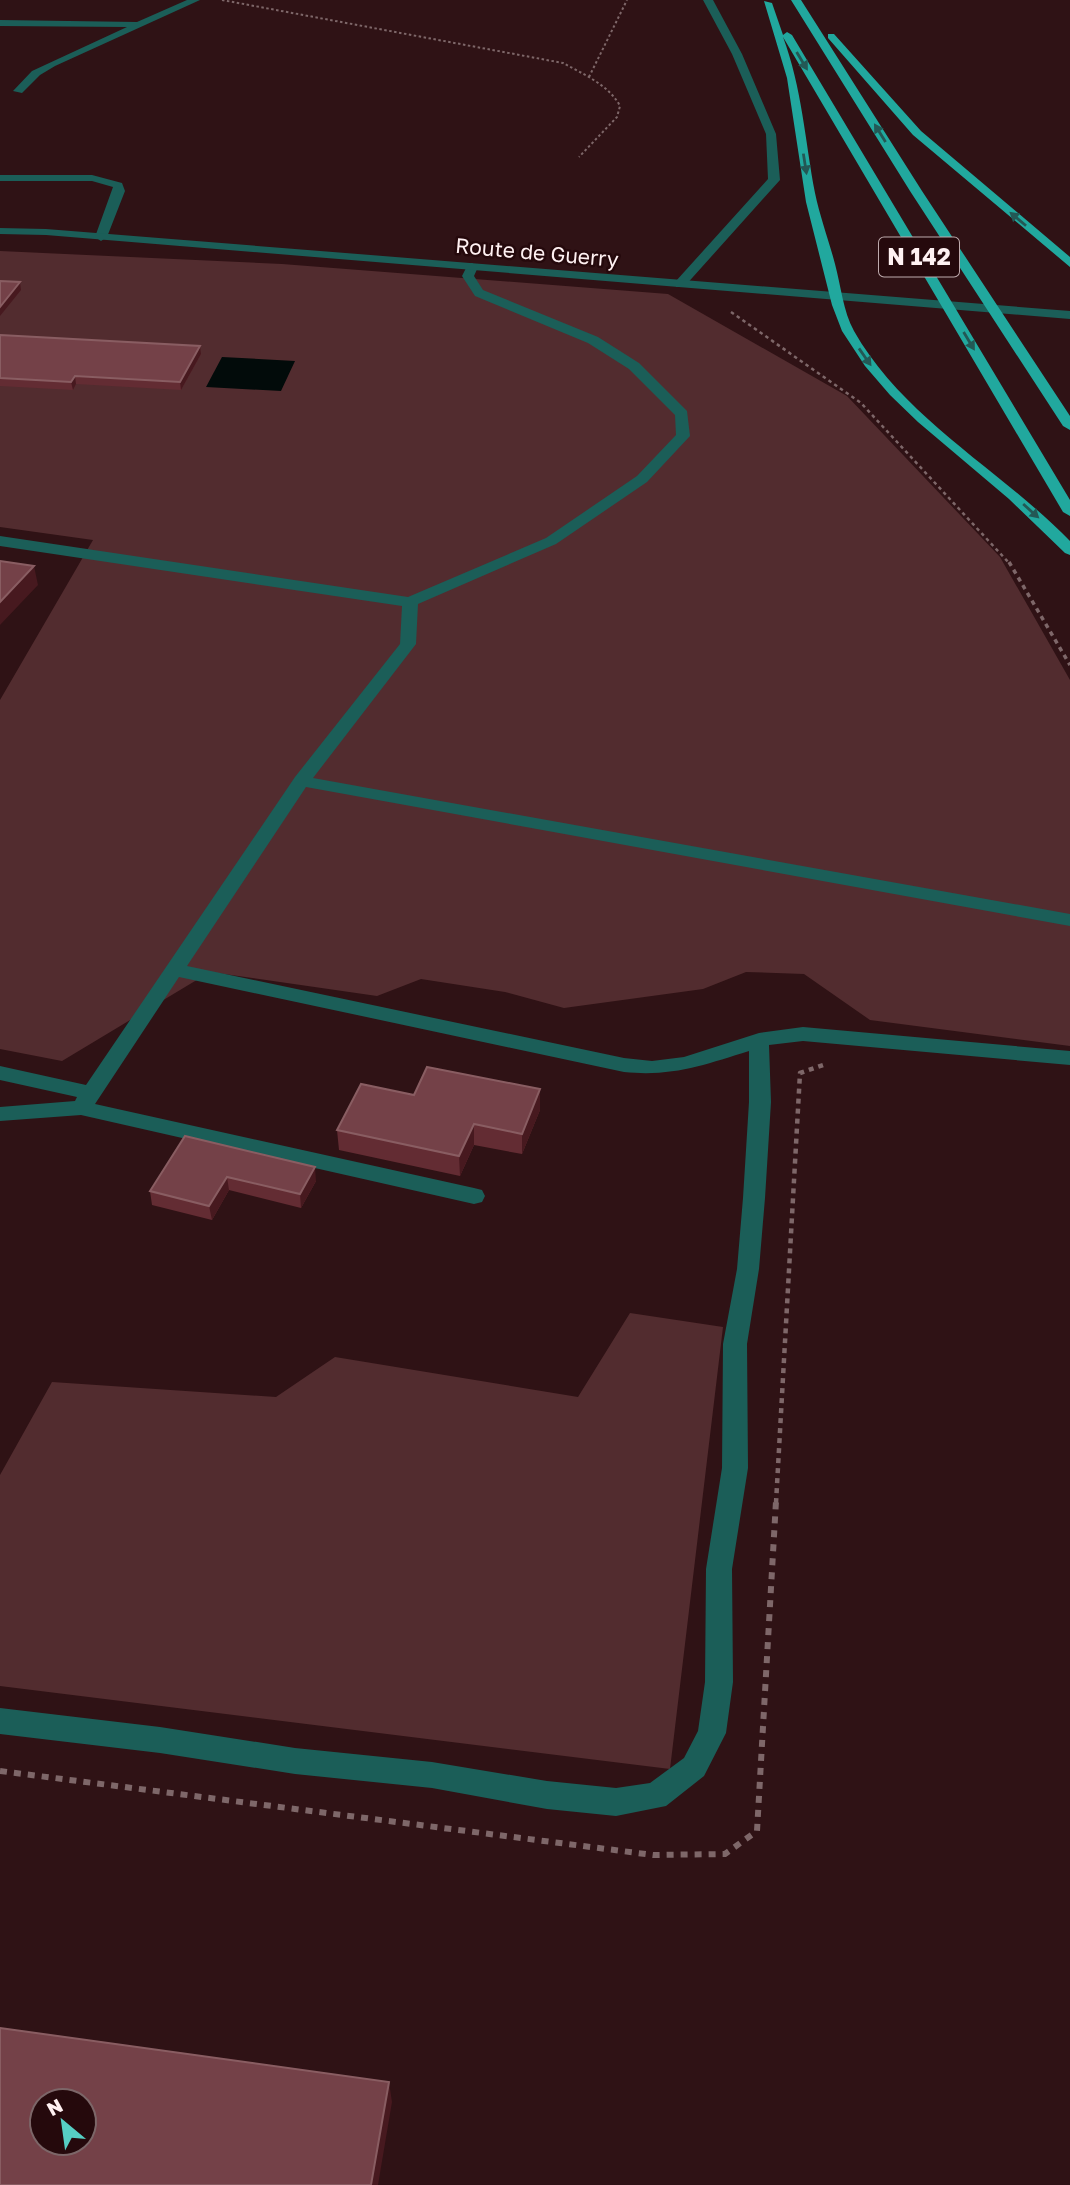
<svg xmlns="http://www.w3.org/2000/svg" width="1070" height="2185" viewBox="0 0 1070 2185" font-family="'Golos Text',sans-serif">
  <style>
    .green { fill: #522c2f }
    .water { fill: #020b0a }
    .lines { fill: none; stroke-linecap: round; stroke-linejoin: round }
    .path-far4 { stroke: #7e6769; stroke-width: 2; stroke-dasharray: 2.5 2.5; stroke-linecap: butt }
    .path-far3 { stroke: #7e6769; stroke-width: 2.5; stroke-dasharray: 3.5 3.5; stroke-linecap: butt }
    .path-far2 { stroke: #7e6769; stroke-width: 3.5; stroke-dasharray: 4.5 4.5; stroke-linecap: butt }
    .path-far1 { stroke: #7e6769; stroke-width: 4.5; stroke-dasharray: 5 5; stroke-linecap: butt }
    .path { stroke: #7e6769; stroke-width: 6; stroke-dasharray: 7 7; stroke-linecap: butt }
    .service { fill: #1b5e58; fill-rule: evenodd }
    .minor { fill: #1b5e58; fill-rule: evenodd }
    .trunk { fill: #21a89e; fill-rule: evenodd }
    .wall { fill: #632c33 }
    .shaded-wall { fill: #47191f }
    .building { fill: #744148; stroke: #895d62; stroke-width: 2; fill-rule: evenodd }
    .oneway { fill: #235855 }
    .labels { text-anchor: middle; stroke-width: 5; stroke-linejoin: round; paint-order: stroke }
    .far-street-label { font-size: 21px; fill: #fff1f2; stroke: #25090c }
    .shield { fill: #25090c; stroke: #beabad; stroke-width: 2 }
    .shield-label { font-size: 23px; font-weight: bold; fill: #fff1f2 }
  </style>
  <rect width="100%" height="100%" fill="#2f1215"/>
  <!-- green -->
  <path class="green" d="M 0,251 L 282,264 L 668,294 L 847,396 L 1000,557 L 1070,680 L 1070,1046 L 870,1020 L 804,974 L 746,972 L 703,989 L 564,1008 L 505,992 L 421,979 L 377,996 L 210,972 L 62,1061 L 0,1049 L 0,700 L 93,540 L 0,527 Z
    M 630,1313 L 723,1327 L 670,1769 L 0,1686 L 0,1475 L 52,1382 L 276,1397 L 335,1357 L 578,1397 Z"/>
  <!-- water -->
  <path class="water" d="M 222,357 L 295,361 L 281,391 L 206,387 Z"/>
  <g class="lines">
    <!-- path-far4 -->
    <path class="path-far4" d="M 222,0 L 563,63 C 583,74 609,85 620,106 L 617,117 L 579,157
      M 589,77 L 627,0"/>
    <!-- path-far3 -->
    <path class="path-far3" d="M 731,312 L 861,403 L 1010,564"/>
    <!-- path-far2 -->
    <path class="path-far2" d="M 1009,562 L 1070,665"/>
    <!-- path-far1 -->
    <path class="path-far1" d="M 776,1503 L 800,1073 L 826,1064"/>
    <!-- path -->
    <path class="path" d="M 0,1771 L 653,1855 L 725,1854 L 757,1831 L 776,1501"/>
    <!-- service -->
    <path class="service" d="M 187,0 L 200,0 L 55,66 L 40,75 L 22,93 L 13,91 L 32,71 L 127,27 L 0,26 L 0,20 L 137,22 Z
      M 703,0 L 713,0 L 742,54 L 776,134 L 780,180 L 684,287 L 676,287 L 676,281 L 768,179 L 766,134 L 732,54 Z
      M 0,175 L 92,175 L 122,183 L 125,191 L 107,237 L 101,241 L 95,237 L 113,187 L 92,181 L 0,181 Z
      M 472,263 L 478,267 L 474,276 L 483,290 L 598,337 L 639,363 L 687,411 L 690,436 L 647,482 L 556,544 L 418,604 L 416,644 L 313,778 L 1070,914 L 1070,926 L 306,787 L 187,966 L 624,1058 L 652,1061 L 684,1057 L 759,1033 L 803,1027 L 1070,1051 L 1070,1065 L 803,1041 L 769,1045 L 771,1102 L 765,1198 L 759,1269 L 747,1344 L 748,1468 L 732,1569 L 733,1682 L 726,1733 L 704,1776 L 666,1806 L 616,1816 L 547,1809 L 432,1788 L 295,1774 L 160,1753 L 0,1734 L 0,1708 L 160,1727 L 295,1748 L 432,1762 L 547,1781 L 616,1788 L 650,1783 L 684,1758 L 698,1731 L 705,1682 L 706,1569 L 722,1468 L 723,1344 L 737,1269 L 743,1198 L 749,1102 L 749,1051 C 704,1065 672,1077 624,1072 L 179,977 L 95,1104 L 474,1188 L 482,1190 L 485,1196 L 482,1202 L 474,1204 L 81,1115 L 0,1121 L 0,1107 L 75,1101 L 77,1097 L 0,1080 L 0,1066 L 86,1085 L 295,777 L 400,644 L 402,606 L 0,546 L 0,536 L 408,597 L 546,538 L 637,476 L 676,435 L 675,415 L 629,369 L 588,343 L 475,296 L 462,276 L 468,264 Z"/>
    <!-- minor -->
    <path class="minor" d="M 0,228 L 46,229 L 1070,311 L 1070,319 L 46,235 L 0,234 Z"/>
    <!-- trunk -->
    <path class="trunk" d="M 791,0 L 801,0 L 922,191 L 1070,416 L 1070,430 L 1063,426 L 910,191 Z
      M 764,1 L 772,3 L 783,35 L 787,32 L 792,35 L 1070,500 L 1070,516 L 1063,512 L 783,37 C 802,88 805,140 815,193 C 820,217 829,241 835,264 C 841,286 843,311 854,331 C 904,419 1001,470 1070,541 L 1070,555 L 1065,553 L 1009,499 L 918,422 L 890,395 L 865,366 L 842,331 L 832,305 L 806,202 L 787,78 Z
      M 828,34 L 834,34 L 921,131 L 1070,257 L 1070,267 L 913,135 L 828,38 Z"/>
  </g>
  <!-- wall -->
  <path class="wall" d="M 0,335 L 201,354 L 181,390 L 76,384 L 73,390 L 0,386 Z
    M 540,1089 L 540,1110 L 522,1154 L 474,1145 L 460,1176 L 339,1150 L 337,1130 L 414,1095 Z
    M 185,1136 L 316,1181 L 301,1208 L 229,1190 L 212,1220 L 152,1205 L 150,1191 Z"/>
  <!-- shaded-wall -->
  <path class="shaded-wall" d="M 20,282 L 21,290 L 0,316 L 0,307 Z
    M 200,346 L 201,354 L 181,390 L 180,382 Z
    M 75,376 L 76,384 L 73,390 L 71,382 Z
    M 34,566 L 38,585 L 0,625 L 0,602 Z
    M 540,1089 L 540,1110 L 522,1154 L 522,1134 Z
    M 474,1124 L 474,1145 L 460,1176 L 459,1156 Z
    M 315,1167 L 316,1181 L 301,1208 L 300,1194 Z
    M 227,1177 L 229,1190 L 212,1220 L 209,1206 Z
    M 389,2082 L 392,2102 L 378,2185 L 371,2185 Z"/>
  <!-- building -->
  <path class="building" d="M 0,281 L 20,282 L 0,307 Z
    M 0,335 L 200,346 L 180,382 L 75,376 L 71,382 L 0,378 Z
    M 0,561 L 34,566 L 0,602 Z
    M 427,1067 L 540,1089 L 522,1134 L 474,1124 L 459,1156 L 337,1130 L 361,1084 L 414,1095 Z
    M 185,1136 L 315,1167 L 300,1194 L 227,1177 L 209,1206 L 150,1191 Z
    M 0,2028 L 389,2082 L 371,2185 L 0,2185 ZM 42,2101 L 84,2101 L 84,2143 L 42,2143 Z"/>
  <!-- one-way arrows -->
  <defs><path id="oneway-solid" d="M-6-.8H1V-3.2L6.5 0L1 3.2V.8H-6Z" transform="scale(1.75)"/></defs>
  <g class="oneway">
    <use href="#oneway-solid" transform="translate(802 61) rotate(59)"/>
    <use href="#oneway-solid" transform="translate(880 133) rotate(-122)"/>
    <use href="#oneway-solid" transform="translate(805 164) rotate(81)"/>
    <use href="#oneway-solid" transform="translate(1018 219) rotate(-140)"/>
    <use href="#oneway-solid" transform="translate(969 341) rotate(59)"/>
    <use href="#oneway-solid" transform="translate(865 357) rotate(55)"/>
    <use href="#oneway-solid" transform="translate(1031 511) rotate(42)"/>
  </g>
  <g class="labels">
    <!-- far-street labels -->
    <g class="far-street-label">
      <text transform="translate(537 253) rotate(5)" y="7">Route de Guerry</text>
    </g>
    <!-- shield labels -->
    <rect class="shield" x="879" y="237.5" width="80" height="39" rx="5"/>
    <g class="shield-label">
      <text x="919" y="265">N 142</text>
    </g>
  </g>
  <!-- north arrow -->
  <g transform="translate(63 2122) rotate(331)"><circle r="33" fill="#25090c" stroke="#7c6668" stroke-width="2"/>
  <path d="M0-5L12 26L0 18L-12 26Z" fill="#56cec3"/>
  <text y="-10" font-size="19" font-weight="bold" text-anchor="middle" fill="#fff1f2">N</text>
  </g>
</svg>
